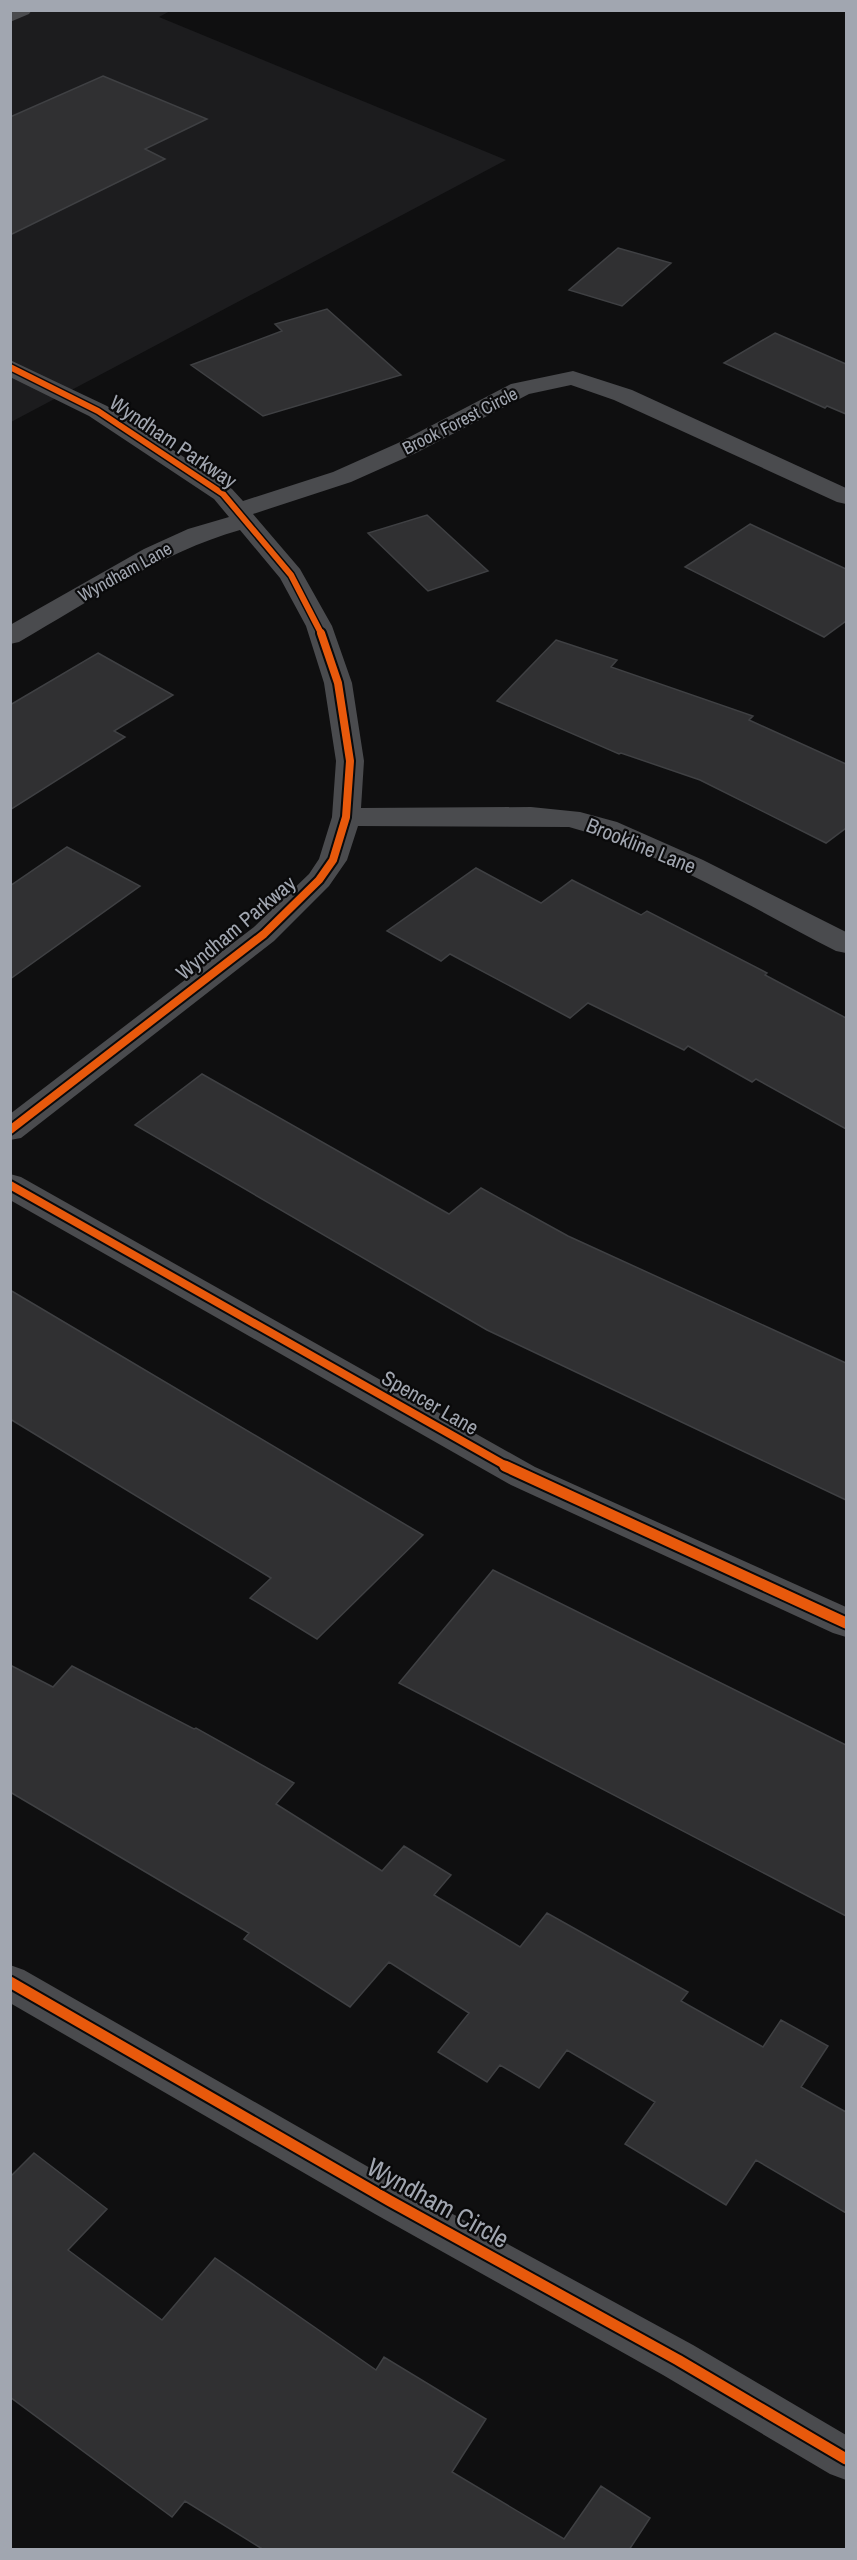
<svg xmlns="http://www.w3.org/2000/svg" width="857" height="2560" viewBox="0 0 857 2560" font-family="'Archivo Narrow',sans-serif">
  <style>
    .built { fill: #1c1c1e }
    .building { fill: #303032; stroke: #3f4043; stroke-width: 1.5 }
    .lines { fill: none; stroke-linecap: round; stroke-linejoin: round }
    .minor { fill: #4a4b4e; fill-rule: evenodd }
    .cycleway-far2-casing { stroke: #0a0a0b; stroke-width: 9 }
    .cycleway-far1-casing { stroke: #0a0a0b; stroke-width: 12 }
    .cycleway-casing { stroke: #0a0a0b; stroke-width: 15 }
    .cycleway-far2 { stroke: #e8590c; stroke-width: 6 }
    .cycleway-far1 { stroke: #e8590c; stroke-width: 8 }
    .cycleway { stroke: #e8590c; stroke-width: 11 }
    .labels { text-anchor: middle; stroke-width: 4.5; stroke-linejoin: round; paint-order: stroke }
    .far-street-label { font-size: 18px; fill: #a1a6b0; stroke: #0a0a0b }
    .street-label { font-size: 21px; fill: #a1a6b0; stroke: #0a0a0b }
    .near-street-label { font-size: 26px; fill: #a1a6b0; stroke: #0a0a0b }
  </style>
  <rect width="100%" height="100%" fill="#0f0f10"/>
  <!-- built -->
  <path class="built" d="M 11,11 L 170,11 L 159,17 L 506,160 L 11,422 Z"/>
  <!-- building -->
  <path class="building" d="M 103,76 L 207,119 L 145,149 L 165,159 L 10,235 L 10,117 Z
    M 618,248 L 671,263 L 622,306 L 569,290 Z
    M 327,309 L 401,375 L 263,416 L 191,365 L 282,331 L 275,324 Z
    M 775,333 L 846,364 L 846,414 L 827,406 L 825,408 L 724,363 Z
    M 427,515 L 488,571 L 428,591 L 368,533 Z
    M 750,524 L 846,569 L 846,621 L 824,637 L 685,567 Z
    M 556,640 L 617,660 L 611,667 L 753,716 L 749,720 L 846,764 L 846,828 L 826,843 L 700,780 L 621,753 L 619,754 L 497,701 Z
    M 98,653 L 173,695 L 114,731 L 125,737 L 10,810 L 10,705 Z
    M 67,847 L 140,886 L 10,979 L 10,886 Z
    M 476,868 L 541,903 L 572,880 L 641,915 L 647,911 L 767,973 L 765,975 L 846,1018 L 846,1129 L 756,1079 L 752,1082 L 688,1046 L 684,1050 L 588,1003 L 570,1018 L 450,954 L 441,961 L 387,931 Z
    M 202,1074 L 449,1214 L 481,1188 L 568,1236 L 846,1363 L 846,1500 L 487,1330 L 135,1125 Z
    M 10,1290 L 423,1535 L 317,1639 L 250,1598 L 271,1578 L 10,1419 Z
    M 493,1570 L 846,1745 L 846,1916 L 399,1683 Z
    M 10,1665 L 53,1687 L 72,1666 L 194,1729 L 196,1728 L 294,1783 L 276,1804 L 382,1871 L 404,1846 L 451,1875 L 434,1895 L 520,1947 L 547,1913 L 688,1992 L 681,2001 L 763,2047 L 781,2020 L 828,2046 L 801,2087 L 846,2112 L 846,2213 L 756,2160 L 726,2205 L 625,2144 L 655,2102 L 567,2050 L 539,2088 L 500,2065 L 487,2082 L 438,2052 L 469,2013 L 389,1962 L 350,2007 L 244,1939 L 249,1933 L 10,1792 Z
    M 34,2153 L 107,2209 L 68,2250 L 162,2320 L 215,2258 L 376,2370 L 384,2357 L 486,2419 L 452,2472 L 564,2539 L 601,2486 L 650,2518 L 629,2550 L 264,2550 L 185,2501 L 172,2517 L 10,2397 L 10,2177 Z"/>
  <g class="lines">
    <!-- minor -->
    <path class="minor" d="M 10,10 L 32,10 L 29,14 L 10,22 Z
      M 10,360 L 107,406 L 232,489 L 243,501 L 333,472 L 398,443 L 511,384 L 573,371 L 632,390 L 846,488 L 846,504 L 837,502 L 614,400 L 571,385 L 529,394 L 416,453 L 351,482 L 253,514 L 300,569 L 332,626 L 352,683 L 364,761 L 361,808 L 531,807 L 580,812 L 617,822 L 703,860 L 846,932 L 846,953 L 836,951 C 753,908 658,851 569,827 L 358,826 L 347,860 L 329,886 L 274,941 L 21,1138 L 10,1140 L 10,1114 L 254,927 L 309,874 L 319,859 L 332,817 L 336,761 L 324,683 L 306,626 L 280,578 L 240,530 C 160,553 90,601 19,642 L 10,644 L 10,625 L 144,549 L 188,529 L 229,517 L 214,499 L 89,416 L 10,377 Z
      M 10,1174 L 21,1177 L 535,1467 L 846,1607 L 846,1637 L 833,1633 L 511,1485 L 10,1200 Z
      M 10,1965 L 24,1970 L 405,2188 L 693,2345 L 846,2435 L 846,2480 L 830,2474 L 663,2375 L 375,2214 L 10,2003 Z"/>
    <defs>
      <path id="cycleway-far2" d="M 10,367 L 98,411 L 223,494 L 291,575 L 322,635"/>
      <path id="cycleway-far1" d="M 10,1130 L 264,934 L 319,880 L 333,860 L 346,817 L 350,761 L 338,683 L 321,633
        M 10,1185 L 508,1467"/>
      <path id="cycleway" d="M 505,1466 L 846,1623
        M 10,1982 L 390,2201 L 678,2360 L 846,2459"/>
    </defs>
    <!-- cycleway-far2 casing -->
    <use href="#cycleway-far2" class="cycleway-far2-casing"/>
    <!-- cycleway-far1 casing -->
    <use href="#cycleway-far1" class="cycleway-far1-casing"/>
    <!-- cycleway casing -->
    <use href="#cycleway" class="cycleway-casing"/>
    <!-- cycleway-far2 -->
    <use href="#cycleway-far2" class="cycleway-far2"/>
    <!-- cycleway-far1 -->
    <use href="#cycleway-far1" class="cycleway-far1"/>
    <!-- cycleway -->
    <use href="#cycleway" class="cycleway"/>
  </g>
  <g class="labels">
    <!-- far-street labels -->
    <g class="far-street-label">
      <text transform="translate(460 421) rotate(-27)" y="6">Brook Forest Circle</text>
      <text transform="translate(125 572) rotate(-29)" y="6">Wyndham Lane</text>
    </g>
    <!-- street labels -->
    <g class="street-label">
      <text transform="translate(173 442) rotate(34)" y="7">Wyndham Parkway</text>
      <text transform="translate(641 846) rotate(22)" y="7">Brookline Lane</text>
      <text transform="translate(236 928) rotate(-40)" y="7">Wyndham Parkway</text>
      <text transform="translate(430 1403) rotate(30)" y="7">Spencer Lane</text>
    </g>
    <!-- near-street labels -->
    <g class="near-street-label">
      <text transform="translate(438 2203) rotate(29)" y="9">Wyndham Circle</text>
    </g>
  </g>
  <!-- border -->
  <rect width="857" height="2560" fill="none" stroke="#a1a6b0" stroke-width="24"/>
</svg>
